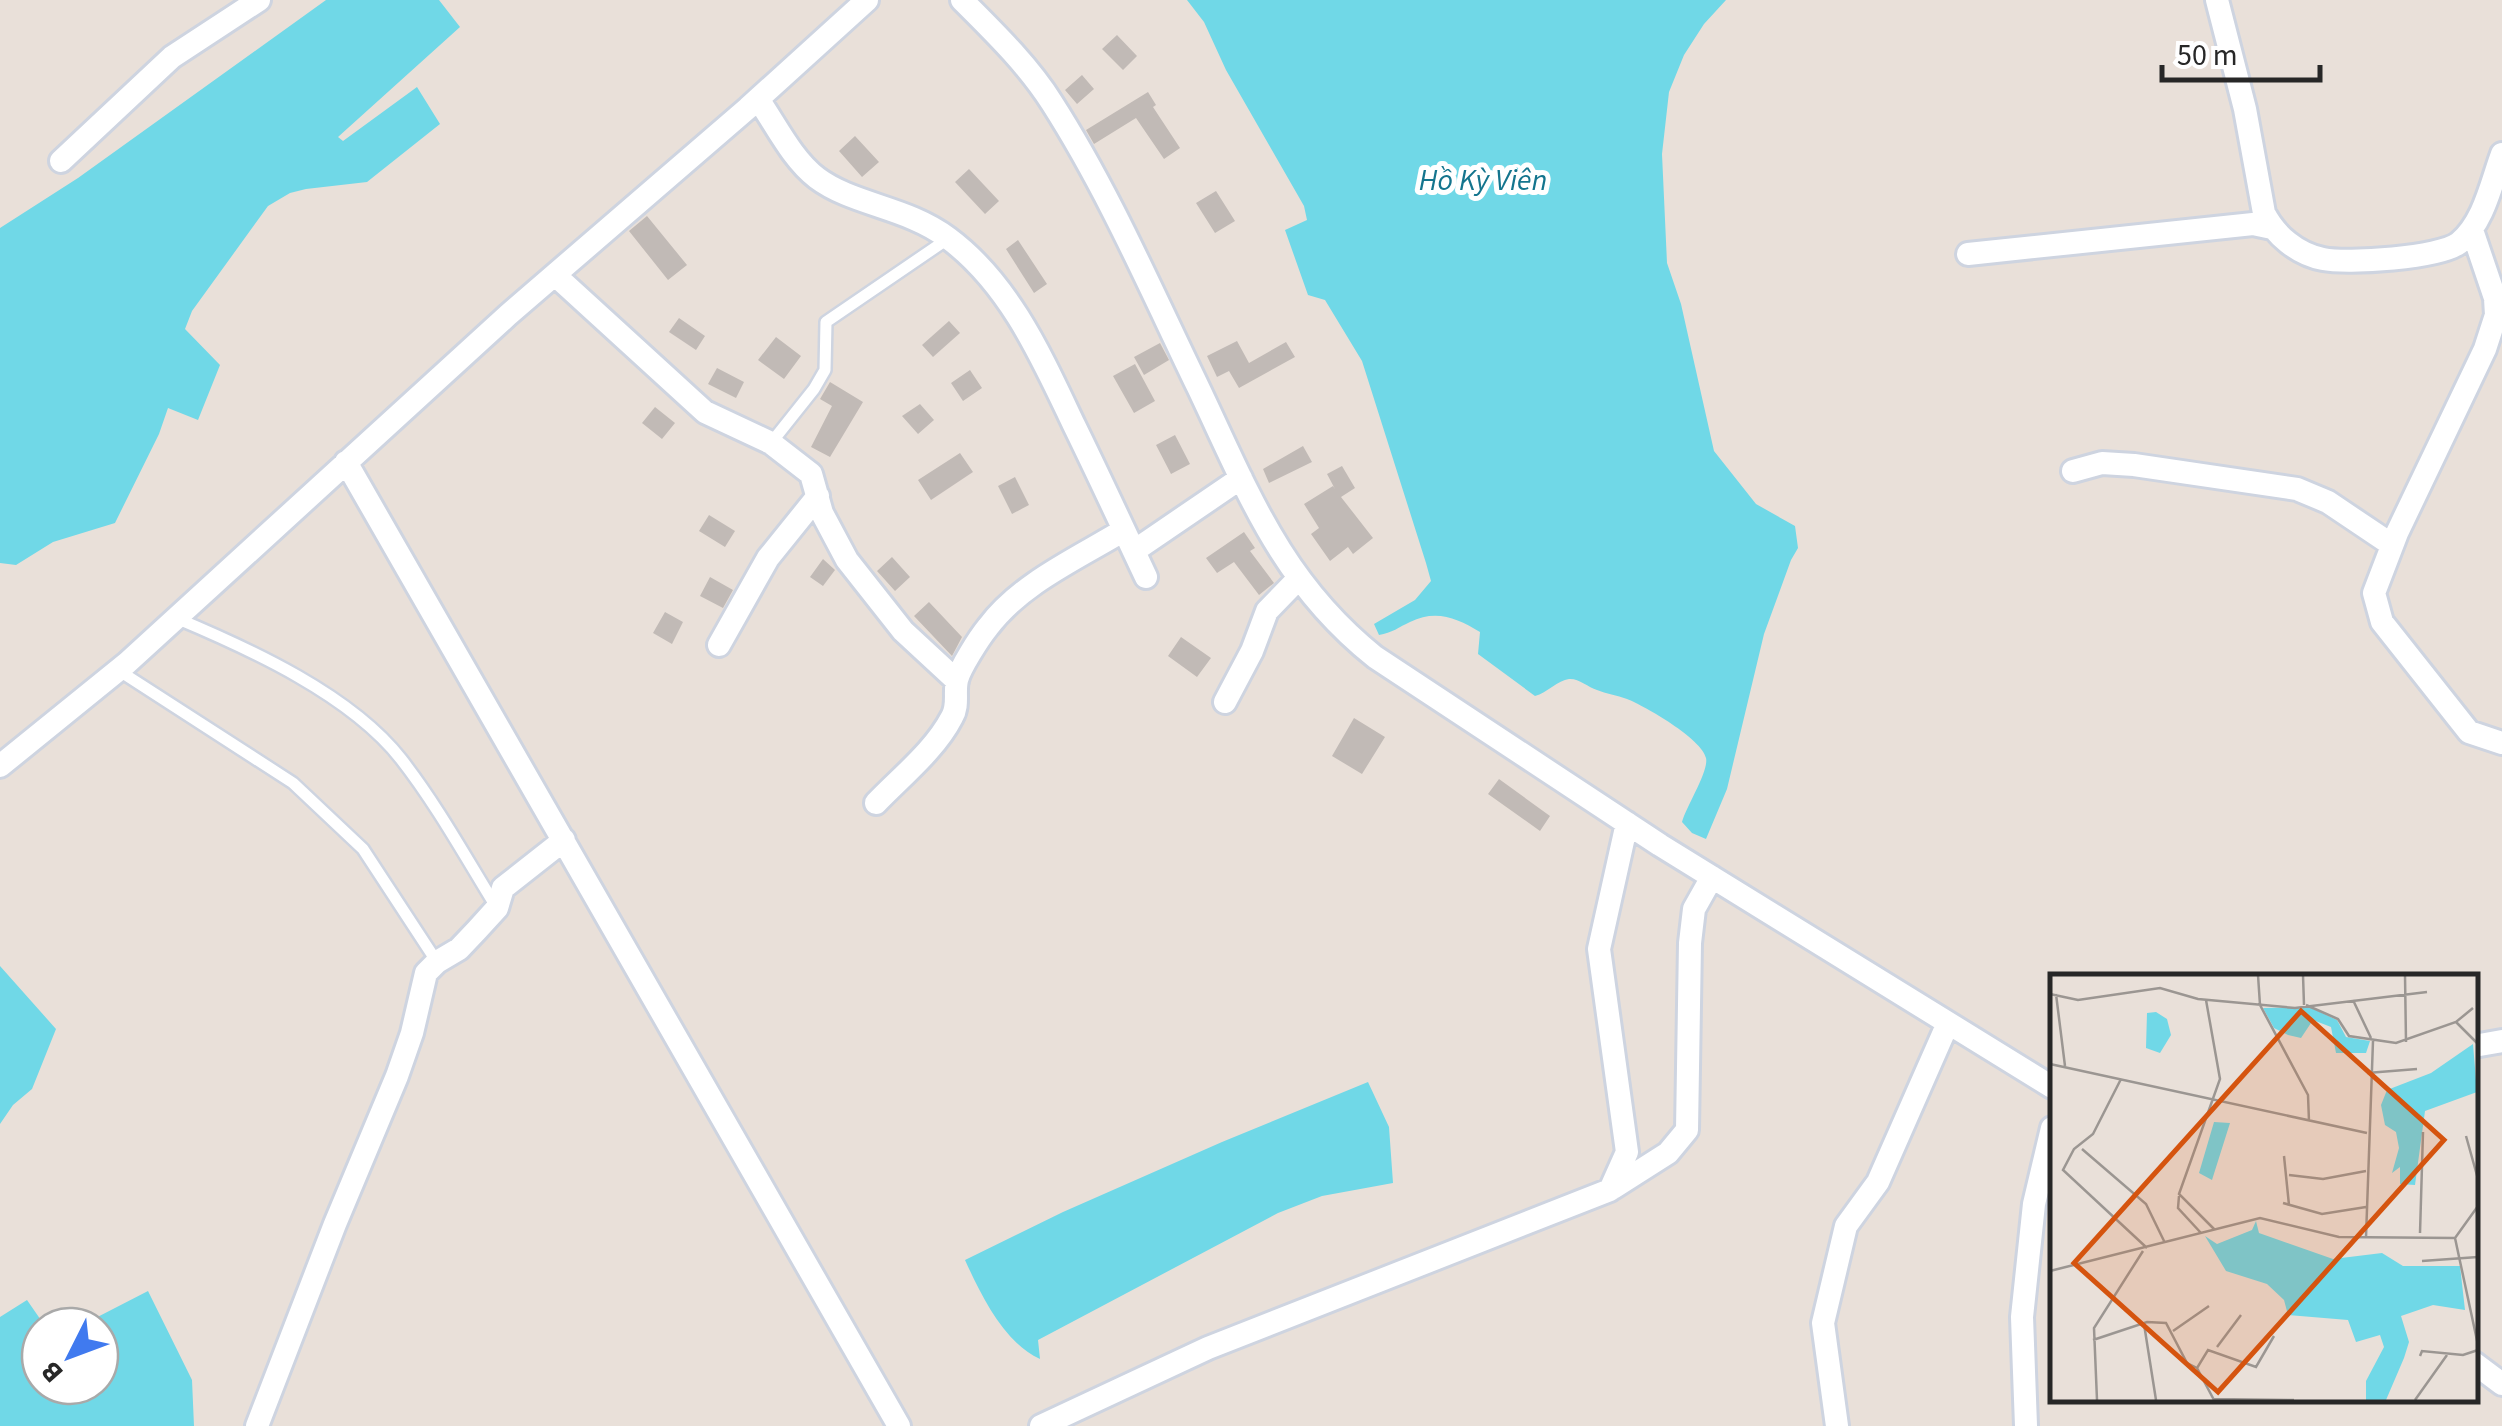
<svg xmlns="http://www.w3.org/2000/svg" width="2502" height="1426" viewBox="0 0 2502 1426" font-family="'Source Sans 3',sans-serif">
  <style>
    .water { fill: #70d8e7 }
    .building { fill: #c1bab6 }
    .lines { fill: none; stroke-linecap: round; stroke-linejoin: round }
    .service-casing { stroke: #ced4e0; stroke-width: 16 }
    .minor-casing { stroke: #ced4e0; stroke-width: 28 }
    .service { stroke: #fff; stroke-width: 11 }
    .minor { stroke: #fff; stroke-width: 22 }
    .labels { text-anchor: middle; stroke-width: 10; stroke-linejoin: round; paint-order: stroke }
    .water-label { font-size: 30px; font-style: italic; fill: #14758e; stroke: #fff }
    .inset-road { fill: none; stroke: #9b9692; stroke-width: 2.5 }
    .view { fill: #d5540f; fill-opacity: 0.15; stroke: #d5540f; stroke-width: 5 }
    .inset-edge { fill: none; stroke: #272727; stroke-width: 5 }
  </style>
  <rect width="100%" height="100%" fill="#e9e0d9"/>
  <!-- water -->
  <path class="water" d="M 326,0 L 439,0 L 460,27 L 338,137 L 343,141 L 417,87 L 440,124 L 367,182 L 306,189 L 290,193 L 268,206 L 192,311 L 185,329 L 220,365 L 198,420 L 168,408 L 159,434 L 115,523 L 53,542 L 16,565 L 0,563 L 0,228 L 78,178 Z
    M 1187,0 L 1726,0 L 1704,24 L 1684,55 L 1669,92 L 1662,154 L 1667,263 L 1681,304 L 1714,451 L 1756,504 L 1795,526 L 1798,548 L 1791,560 L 1764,634 L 1727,789 L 1706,839 L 1692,833 L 1682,822 C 1687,805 1709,771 1706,758 C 1702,739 1645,706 1627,699 C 1617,695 1606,694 1597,690 C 1588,687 1578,678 1569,679 C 1558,680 1547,693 1535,696 L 1478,654 L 1480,632 C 1457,618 1436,609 1410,622 C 1399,627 1392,633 1379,635 L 1374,624 L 1415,600 L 1431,581 L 1426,563 L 1362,361 L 1325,300 L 1308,295 L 1285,230 L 1307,220 L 1304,206 L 1226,70 L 1204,22 Z
    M 0,966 L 56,1029 L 32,1089 L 13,1105 L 0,1124 Z
    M 1368,1082 L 1389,1127 L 1393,1183 L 1322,1196 L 1278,1213 L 1038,1340 L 1040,1359 C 1004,1343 981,1295 965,1260 L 1063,1212 L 1222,1142 Z
    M 148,1291 L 192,1380 L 194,1426 L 0,1426 L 0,1317 L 27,1300 L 45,1326 L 40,1326 L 40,1386 L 100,1386 L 100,1326 L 80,1326 Z"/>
  <!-- building -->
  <path class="building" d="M 1117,35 L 1137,56 L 1123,70 L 1102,49 Z
    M 1082,75 L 1094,89 L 1077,104 L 1065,90 Z
    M 1148,92 L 1156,105 L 1153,107 L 1180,148 L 1164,159 L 1136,118 L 1094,144 L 1086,130 Z
    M 855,136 L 879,162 L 862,177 L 839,151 Z
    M 969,169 L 999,201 L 985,214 L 955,182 Z
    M 1216,191 L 1235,221 L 1215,233 L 1196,203 Z
    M 647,216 L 687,265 L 668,280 L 629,231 Z
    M 1018,240 L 1047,284 L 1034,293 L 1006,249 Z
    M 679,318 L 705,336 L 696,350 L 669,332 Z
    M 949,321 L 960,333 L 933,357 L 922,345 Z
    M 776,337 L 801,356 L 784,379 L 758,360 Z
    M 1237,341 L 1249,363 L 1286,342 L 1295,357 L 1239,388 L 1229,371 L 1217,377 L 1207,356 Z
    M 1160,343 L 1169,360 L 1144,375 L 1134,357 Z
    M 1135,364 L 1155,401 L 1134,413 L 1113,376 Z
    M 717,368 L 744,382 L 736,398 L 708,384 Z
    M 970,370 L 982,388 L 963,401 L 951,383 Z
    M 830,382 L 863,402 L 830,457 L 811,447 L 832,406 L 820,399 Z
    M 920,404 L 934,420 L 918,434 L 902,416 Z
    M 655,407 L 675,423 L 662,439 L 642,423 Z
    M 1175,435 L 1190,464 L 1171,474 L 1156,445 Z
    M 1303,446 L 1312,462 L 1269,483 L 1263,469 Z
    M 960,453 L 973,472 L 931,500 L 918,480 Z
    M 1342,466 L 1355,488 L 1341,497 L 1373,538 L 1353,554 L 1348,547 L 1330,561 L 1311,534 L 1319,528 L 1304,504 L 1333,486 L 1335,489 L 1327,474 Z
    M 1015,477 L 1029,505 L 1012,514 L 998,486 Z
    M 709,515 L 735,531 L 725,547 L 699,531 Z
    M 1244,532 L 1255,548 L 1250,551 L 1274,583 L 1259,595 L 1234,562 L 1217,573 L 1206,558 Z
    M 892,557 L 910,577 L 895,591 L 877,571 Z
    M 823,559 L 835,570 L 823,586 L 810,577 Z
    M 710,577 L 733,590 L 723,608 L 700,596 Z
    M 929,602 L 962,637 L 952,656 L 914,616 Z
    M 665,612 L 683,622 L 672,644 L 653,633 Z
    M 1181,637 L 1211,658 L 1197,677 L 1168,656 Z
    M 1354,718 L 1385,737 L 1362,774 L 1332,756 Z
    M 1499,779 L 1550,816 L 1540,831 L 1488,794 Z"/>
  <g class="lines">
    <defs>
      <path id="service" d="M 771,443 L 814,389 L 825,370 L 826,322 L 949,238
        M 176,618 C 250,649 351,695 401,759 C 437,805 466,858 497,908
        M 118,670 L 293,783 L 363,849 L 437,962"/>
      <path id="minor" d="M 962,0 C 994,32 1028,65 1052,103 C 1109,192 1152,292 1198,387 C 1248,492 1281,582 1375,657 L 1660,845 L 2052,1087
        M 2217,0 L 2245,109 L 2264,213 C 2275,235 2297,254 2323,259 C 2347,264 2440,258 2459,243 C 2484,222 2491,184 2502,154
        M 758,99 C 776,125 792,159 817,178 C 853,205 907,207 948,238 C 1010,284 1042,358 1074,425 C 1099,476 1122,526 1146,577
        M 61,161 L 172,57 L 259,0
        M 2472,230 L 2495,298 L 2496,315 L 2485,349 L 2397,533 L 2374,593 L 2382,622 L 2469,732 L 2502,743
        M 1968,254 L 2253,224 L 2272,228
        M 555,275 L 705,412 L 771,443 L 811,474 L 822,513 L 847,560 L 903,631 L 957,681
        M 346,462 L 899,1426
        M 2073,471 L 2102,463 L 2134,465 L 2297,489 L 2328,502 L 2392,545
        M 1134,551 L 1241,478
        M 719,645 L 768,558 L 818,496
        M 1225,702 L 1252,651 L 1267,611 L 1298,579
        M 0,766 L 127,663 L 508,315 L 748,108 L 867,0
        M 876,803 C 902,776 935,750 952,717 C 959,705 954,693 957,680 C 960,668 979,638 988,627 C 1021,583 1078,558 1124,530
        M 2474,1046 L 2502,1041
        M 1613,1188 L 1668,1153 L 1687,1130 L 1690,943 L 1694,909 L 1712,877
        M 2474,1363 L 2502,1384
        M 257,1426 L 335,1224 L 397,1076 L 412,1033 L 426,973 L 437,962 L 459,949 L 477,930 L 497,908 L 503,888 L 564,840
        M 1041,1426 L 1208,1348 L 1610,1190 L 1627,1152 L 1599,949 L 1627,823
        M 1837,1426 L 1823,1323 L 1846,1226 L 1878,1182 L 1948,1023
        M 2026,1426 L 2022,1317 L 2034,1204 L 2052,1128"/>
    </defs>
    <!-- service casing -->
    <use href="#service" class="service-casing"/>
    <!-- minor casing -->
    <use href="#minor" class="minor-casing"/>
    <!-- service -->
    <use href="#service" class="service"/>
    <!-- minor -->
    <use href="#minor" class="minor"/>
  </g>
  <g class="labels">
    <!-- water labels -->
    <g class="water-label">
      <text x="1483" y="190">Hồ Kỳ Viên</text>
    </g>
  </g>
  <!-- overview -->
  <g transform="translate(2050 974)">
    <rect width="428" height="428" fill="#e9e0d9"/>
    <path d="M 259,33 L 287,46 L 296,63 L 320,67 L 316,79 L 286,79 L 281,53 L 263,46 L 251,64 L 238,61 L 224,54 L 213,34 ZM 106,38 L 117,45 L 121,61 L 110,79 L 96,74 L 97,39 ZM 423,70 L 427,118 L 375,137 L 365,211 L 350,210 L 350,193 L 342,199 L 349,174 L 346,158 L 335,151 L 331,131 L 337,116 L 381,99 ZM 164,148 L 180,149 L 162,206 L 149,199 ZM 206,247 L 209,259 L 283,285 L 332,279 L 353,292 L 410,292 L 415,336 L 383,331 L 351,342 L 359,368 L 354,384 L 336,426 L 316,426 L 316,407 L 334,373 L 330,361 L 306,368 L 298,346 L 238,341 L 234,326 L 217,310 L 176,297 L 155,262 L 167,270 L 202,256 Z" fill="#70d8e7"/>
    <path class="inset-road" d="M 208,1 L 210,31 L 258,121 L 259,147M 253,1 L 254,31M 355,1 L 356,68M 0,20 L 28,26 L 110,14 L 148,25 L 245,34 L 377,18M 6,20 L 15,92M 156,26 L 170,105 L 129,220 L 164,255M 303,26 L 321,64M 256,31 L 288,45 L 299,62 L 346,69 L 406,48 L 423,34M 406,48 L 428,70M 0,90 L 317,159M 317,99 L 367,95M 71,105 L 43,160 L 24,175 L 13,196 L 97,274M 416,162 L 428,205M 32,175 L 96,230 L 115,269M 234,182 L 239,231M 239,201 L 273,205 L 316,197M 129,222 L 128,234 L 151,259M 233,229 L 272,240 L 316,233M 428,232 L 405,264 L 428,371M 370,259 L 373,158M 316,263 L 323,67M 372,287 L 428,283M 0,297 L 210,244 L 289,263 L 405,264M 94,350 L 106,426M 123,357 L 159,332M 43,366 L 97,348 L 116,349 L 137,389 L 147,394M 167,373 L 191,341M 370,382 L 372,377 L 413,381 L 428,376M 164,425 L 244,426M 47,426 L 44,354 L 93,277M 164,426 L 147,394 L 158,376 L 206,393 L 224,362M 365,426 L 397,381"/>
    <path class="view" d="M 251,37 L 394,166 L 168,418 L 24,289 Z"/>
    <rect width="428" height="428" class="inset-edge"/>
  </g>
  <!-- north arrow -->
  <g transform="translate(70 1356) rotate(228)"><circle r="48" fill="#ffffff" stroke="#a9a9a9" stroke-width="2.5"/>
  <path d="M0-8L18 38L0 25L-18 38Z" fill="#407aef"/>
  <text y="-15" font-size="28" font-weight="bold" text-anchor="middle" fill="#272727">B</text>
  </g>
  <!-- scale -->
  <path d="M2162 65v15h158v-15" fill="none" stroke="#272727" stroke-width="5"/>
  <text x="2177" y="65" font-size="30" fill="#272727" stroke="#ffffff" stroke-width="8" paint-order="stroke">50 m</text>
</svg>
